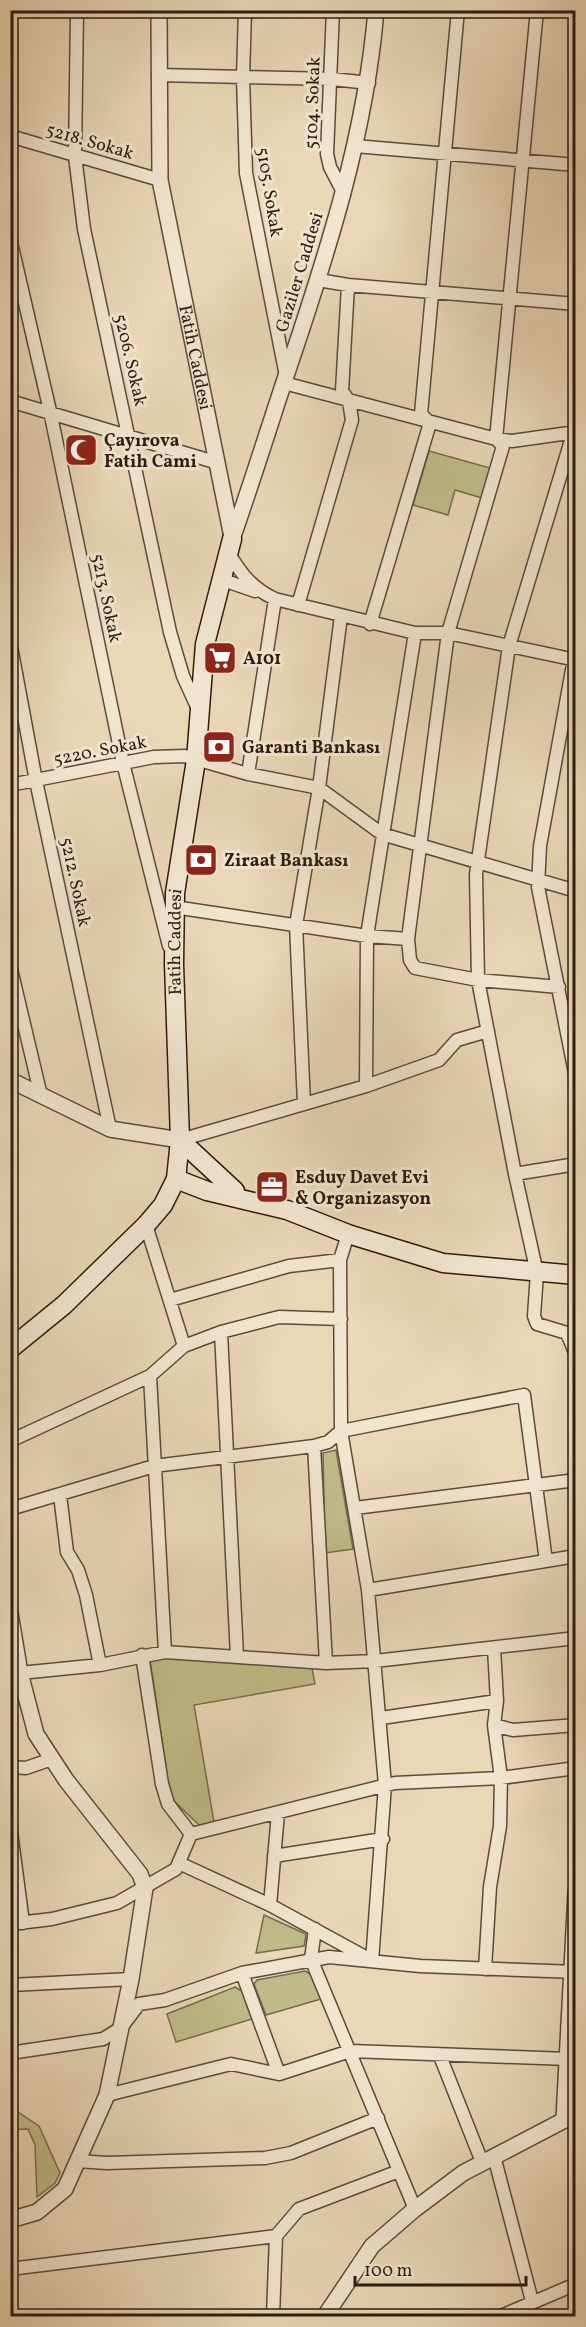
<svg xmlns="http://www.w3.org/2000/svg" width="586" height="2327" viewBox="0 0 586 2327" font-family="Vollkorn,serif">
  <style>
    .green { fill: #bfbc89; stroke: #766c4d; stroke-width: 1.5 }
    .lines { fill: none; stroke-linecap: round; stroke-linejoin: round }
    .minor-casing { stroke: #5c4a3a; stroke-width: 15 }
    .tertiary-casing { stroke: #5c4a3a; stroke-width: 18 }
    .secondary-casing { stroke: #2d1b11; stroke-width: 21 }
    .minor { stroke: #f1e5d0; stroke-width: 12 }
    .tertiary { stroke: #f1e5d0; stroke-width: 15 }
    .secondary { stroke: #f1e5d0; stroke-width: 18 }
    .labels { text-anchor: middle; stroke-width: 6; stroke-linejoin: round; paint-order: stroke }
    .street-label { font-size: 18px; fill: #2d1b11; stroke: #f1e5d0 }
    .poi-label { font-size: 18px; font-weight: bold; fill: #2d1b11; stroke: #f1e5d0; text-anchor: start }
  </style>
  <rect width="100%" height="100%" fill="#ead7b6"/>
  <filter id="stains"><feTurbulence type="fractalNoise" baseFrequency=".00333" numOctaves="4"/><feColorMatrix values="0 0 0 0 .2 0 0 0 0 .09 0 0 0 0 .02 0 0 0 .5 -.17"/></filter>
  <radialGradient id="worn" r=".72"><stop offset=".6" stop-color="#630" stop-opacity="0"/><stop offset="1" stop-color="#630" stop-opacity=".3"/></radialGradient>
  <!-- green -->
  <path class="green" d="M 429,451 L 490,468 L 482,498 L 455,490 L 448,515 L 413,505 Z
    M 336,1450 L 353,1549 L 325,1553 L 323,1453 Z
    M 167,1658 L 312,1668 L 315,1684 L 194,1705 L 214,1822 L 200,1826 L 172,1799 L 168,1780 L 150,1660 Z
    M 264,1915 L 306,1934 L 304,1946 L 256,1953 Z
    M 305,1971 L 312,1975 L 321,1999 L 266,2015 L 254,1984 L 257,1980 Z
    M 235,1987 L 242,1991 L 252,2019 L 176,2042 L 167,2014 Z
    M 10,2090 L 15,2110 L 39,2126 L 60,2173 L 55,2183 L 37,2197 L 35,2145 L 28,2129 L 11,2130 Z"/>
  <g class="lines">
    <defs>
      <path id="minor" d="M 77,10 L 75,156 L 84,229 L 170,632 L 183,676 L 198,709
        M 245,10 L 243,78 L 246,173 L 286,376
        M 333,10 L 327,154 L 330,167 L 344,194
        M 158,75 L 332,79 L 369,83
        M 10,136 L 160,180
        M 355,146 L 576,165
        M 10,238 L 50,411 L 123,763 L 169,946
        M 318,280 L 348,285 L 576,304
        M 284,383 L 496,439 L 512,441 L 576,432
        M 10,401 L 218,463
        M 576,424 L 509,646 L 476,874 L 478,980 L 515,1174 L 537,1273 L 534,1316 L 537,1324 L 567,1333 L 576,1355
        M 228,552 C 241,574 252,588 275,599 L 415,633 L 448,633 L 576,660
        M 220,579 L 255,591
        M 298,605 L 352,420 L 349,401 L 342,391 L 348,285
        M 370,624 L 430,423 L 421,414 L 458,10
        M 10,641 L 36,781 L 110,1129
        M 576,648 L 540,846 L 538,887 L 576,1078
        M 248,774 L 275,599
        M 10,785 L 154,757 L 185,756 L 248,774 L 319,788 L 382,834 L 576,891
        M 174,907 L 367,936 L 408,939 L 410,960 L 415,968 L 478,980 L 559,987
        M 408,939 L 448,633 L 503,446 L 496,439 L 537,10
        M 10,965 L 41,1096
        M 366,1086 L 367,936 L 415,633
        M 304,1104 L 296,925 L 319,788 L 341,616
        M 180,1140 L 366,1086 L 439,1060 L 457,1040 L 488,1031
        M 515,1174 L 576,1164
        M 146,1225 L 184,1346
        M 348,1234 L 340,1260 L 341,1431 L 368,1590 L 385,1785 L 372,1961
        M 170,1300 L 289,1266 L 340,1260
        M 221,1332 L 237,1656
        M 150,1376 L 165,1652
        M 10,1441 L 150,1376 L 184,1346 L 221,1332 L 279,1317 L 341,1319
        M 314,1446 L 326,1663
        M 60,1495 L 67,1552 L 78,1570 L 86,1595 L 100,1665
        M 355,1508 L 576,1480
        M 10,1509 L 154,1466 L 314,1446 L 328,1442 L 341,1431 L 524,1395 L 546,1561
        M 368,1590 L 576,1556
        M 20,1673 L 100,1665 L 165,1652 L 326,1663 L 375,1661 L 576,1638
        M 381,1718 L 497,1701
        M 494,1725 L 513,1730 L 576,1725
        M 10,1767 L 26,1768 L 52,1759
        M 10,1824 L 23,1923
        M 191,1834 L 395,1783 L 501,1778 L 576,1768
        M 274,1856 L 383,1839
        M 179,1863 L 270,1905 L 369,1959
        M 270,1905 L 278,1813
        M 10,1924 L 52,1919 L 117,1903 L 176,1869 L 191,1834 L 168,1804 L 162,1784 L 142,1655
        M 315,1929 L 311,1959 L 415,2209
        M 485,1969 L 490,1887 L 500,1826 L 501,1778 L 494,1725 L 497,1701 L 494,1648
        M 242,1973 L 279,2074
        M 10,1985 L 131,1979
        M 10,2053 L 103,2039 L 121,2028 L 139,2004 L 165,2000 L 242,1973 L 329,1957 L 420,1966 L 576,1972
        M 440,2056 L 482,2162
        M 107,2095 L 231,2064 L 279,2074 L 350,2051 L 568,2059
        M 494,2156 L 532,2301
        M 77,2161 L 107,2163 L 265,2158 L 291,2153 L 378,2118
        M 10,2269 L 276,2236
        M 273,2316 L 276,2236 L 299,2209 L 399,2171
        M 501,2316 L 576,2284"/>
      <g id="tertiary">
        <path id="s1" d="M 159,10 L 160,180 L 232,537"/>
        <path d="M 232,539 C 252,482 270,424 289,367 C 328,251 366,133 376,10"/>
        <path d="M 10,1080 L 110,1129 L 180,1140"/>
        <path d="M 10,1613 L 20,1673 L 36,1734 L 66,1780 L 140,1874 L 145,1888 L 131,1979 L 107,2095 L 65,2189 L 37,2212 L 10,2220"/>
        <path d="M 564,2118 L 576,1893"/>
        <path d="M 325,2316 L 372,2246 L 415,2209 L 463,2173 L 576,2114"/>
      </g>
      <g id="secondary">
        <path d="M 180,1140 L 235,1191"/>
        <path d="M 176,1179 L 207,1191 L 287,1210 L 348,1234 L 443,1263 L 576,1275"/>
        <path id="s2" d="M 10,1349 L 64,1305 L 146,1225 L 163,1205 L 176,1179 L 180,1140 L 174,964 L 175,893 L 196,760 L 205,644 L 232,539"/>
      </g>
    </defs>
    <!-- minor casing -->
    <use href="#minor" class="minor-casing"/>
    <!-- tertiary casing -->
    <use href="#tertiary" class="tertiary-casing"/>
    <!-- secondary casing -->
    <use href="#secondary" class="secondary-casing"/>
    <!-- minor -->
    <use href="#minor" class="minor"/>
    <!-- tertiary -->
    <use href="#tertiary" class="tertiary"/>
    <!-- secondary -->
    <use href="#secondary" class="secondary"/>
  </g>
  <!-- icons -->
  <defs>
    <symbol id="mosque-square" viewBox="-11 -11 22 22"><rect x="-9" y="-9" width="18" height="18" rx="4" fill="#8f2418" stroke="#f1e5d0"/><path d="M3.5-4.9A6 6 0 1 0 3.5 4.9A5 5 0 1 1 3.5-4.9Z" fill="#fff"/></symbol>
    <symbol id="supermarket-square" viewBox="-11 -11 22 22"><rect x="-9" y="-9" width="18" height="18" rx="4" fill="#8f2418" stroke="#f1e5d0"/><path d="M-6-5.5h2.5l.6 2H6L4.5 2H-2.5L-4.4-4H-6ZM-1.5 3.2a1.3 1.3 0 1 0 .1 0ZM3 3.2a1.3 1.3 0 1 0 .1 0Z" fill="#fff"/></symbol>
    <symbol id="bank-square" viewBox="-11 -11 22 22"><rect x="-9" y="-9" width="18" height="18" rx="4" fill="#8f2418" stroke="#f1e5d0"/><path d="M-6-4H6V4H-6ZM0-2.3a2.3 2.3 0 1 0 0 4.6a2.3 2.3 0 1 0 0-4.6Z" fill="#fff"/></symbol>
    <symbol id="office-square" viewBox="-11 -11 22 22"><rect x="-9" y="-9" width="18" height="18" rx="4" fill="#8f2418" stroke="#f1e5d0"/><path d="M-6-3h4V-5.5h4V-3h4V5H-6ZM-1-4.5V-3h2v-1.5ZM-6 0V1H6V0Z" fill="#fff"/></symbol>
  </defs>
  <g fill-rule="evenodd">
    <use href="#mosque-square" x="62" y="431" width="38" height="38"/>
    <use href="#supermarket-square" x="201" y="639" width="38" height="38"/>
    <use href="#bank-square" x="200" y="728" width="38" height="38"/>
    <use href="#bank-square" x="182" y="841" width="38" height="38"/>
    <use href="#office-square" x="253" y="1168" width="38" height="38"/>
  </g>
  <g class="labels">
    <!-- street labels -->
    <g class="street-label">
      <text transform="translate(312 103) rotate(-88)" y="6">5104. Sokak</text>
      <text transform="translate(90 141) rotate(16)" y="6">5218. Sokak</text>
      <text transform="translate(270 192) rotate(81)" y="6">5105. Sokak</text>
      <text transform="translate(299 272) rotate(-73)" y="6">Gaziler Caddesi</text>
      <text dy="6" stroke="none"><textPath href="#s1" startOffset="351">Fatih Caddesi</textPath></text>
      <text transform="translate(131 360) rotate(77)" y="6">5206. Sokak</text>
      <text transform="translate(107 598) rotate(78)" y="6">5213. Sokak</text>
      <text transform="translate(100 750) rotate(-11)" y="6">5220. Sokak</text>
      <text transform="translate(76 882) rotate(78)" y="6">5212. Sokak</text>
      <text dy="6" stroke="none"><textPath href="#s2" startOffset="477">Fatih Caddesi</textPath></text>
    </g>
    <!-- poi labels -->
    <g class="poi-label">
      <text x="104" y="446">Çayırova<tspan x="104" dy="21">Fatih Cami</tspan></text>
      <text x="243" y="664">A101</text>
      <text x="242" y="753">Garanti Bankası</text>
      <text x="224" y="866">Ziraat Bankası</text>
      <text x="295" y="1183">Esduy Davet Evi<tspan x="295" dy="21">&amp; Organizasyon</tspan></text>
    </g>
  </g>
  <!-- margin -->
  <rect width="586" height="2327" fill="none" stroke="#ead7b6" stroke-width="36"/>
  <rect x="12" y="12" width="562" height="2303" fill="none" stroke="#2d1b11" stroke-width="3"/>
  <rect x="18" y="18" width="550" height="2291" fill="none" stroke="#2d1b11" stroke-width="1.5"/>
  <!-- scale -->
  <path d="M355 2276v9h171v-9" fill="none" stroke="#2d1b11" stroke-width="3"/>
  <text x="364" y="2276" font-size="18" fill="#2d1b11" stroke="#f1e5d0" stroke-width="4.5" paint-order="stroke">100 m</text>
  <rect width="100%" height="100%" filter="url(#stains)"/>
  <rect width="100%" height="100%" fill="url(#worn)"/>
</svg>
